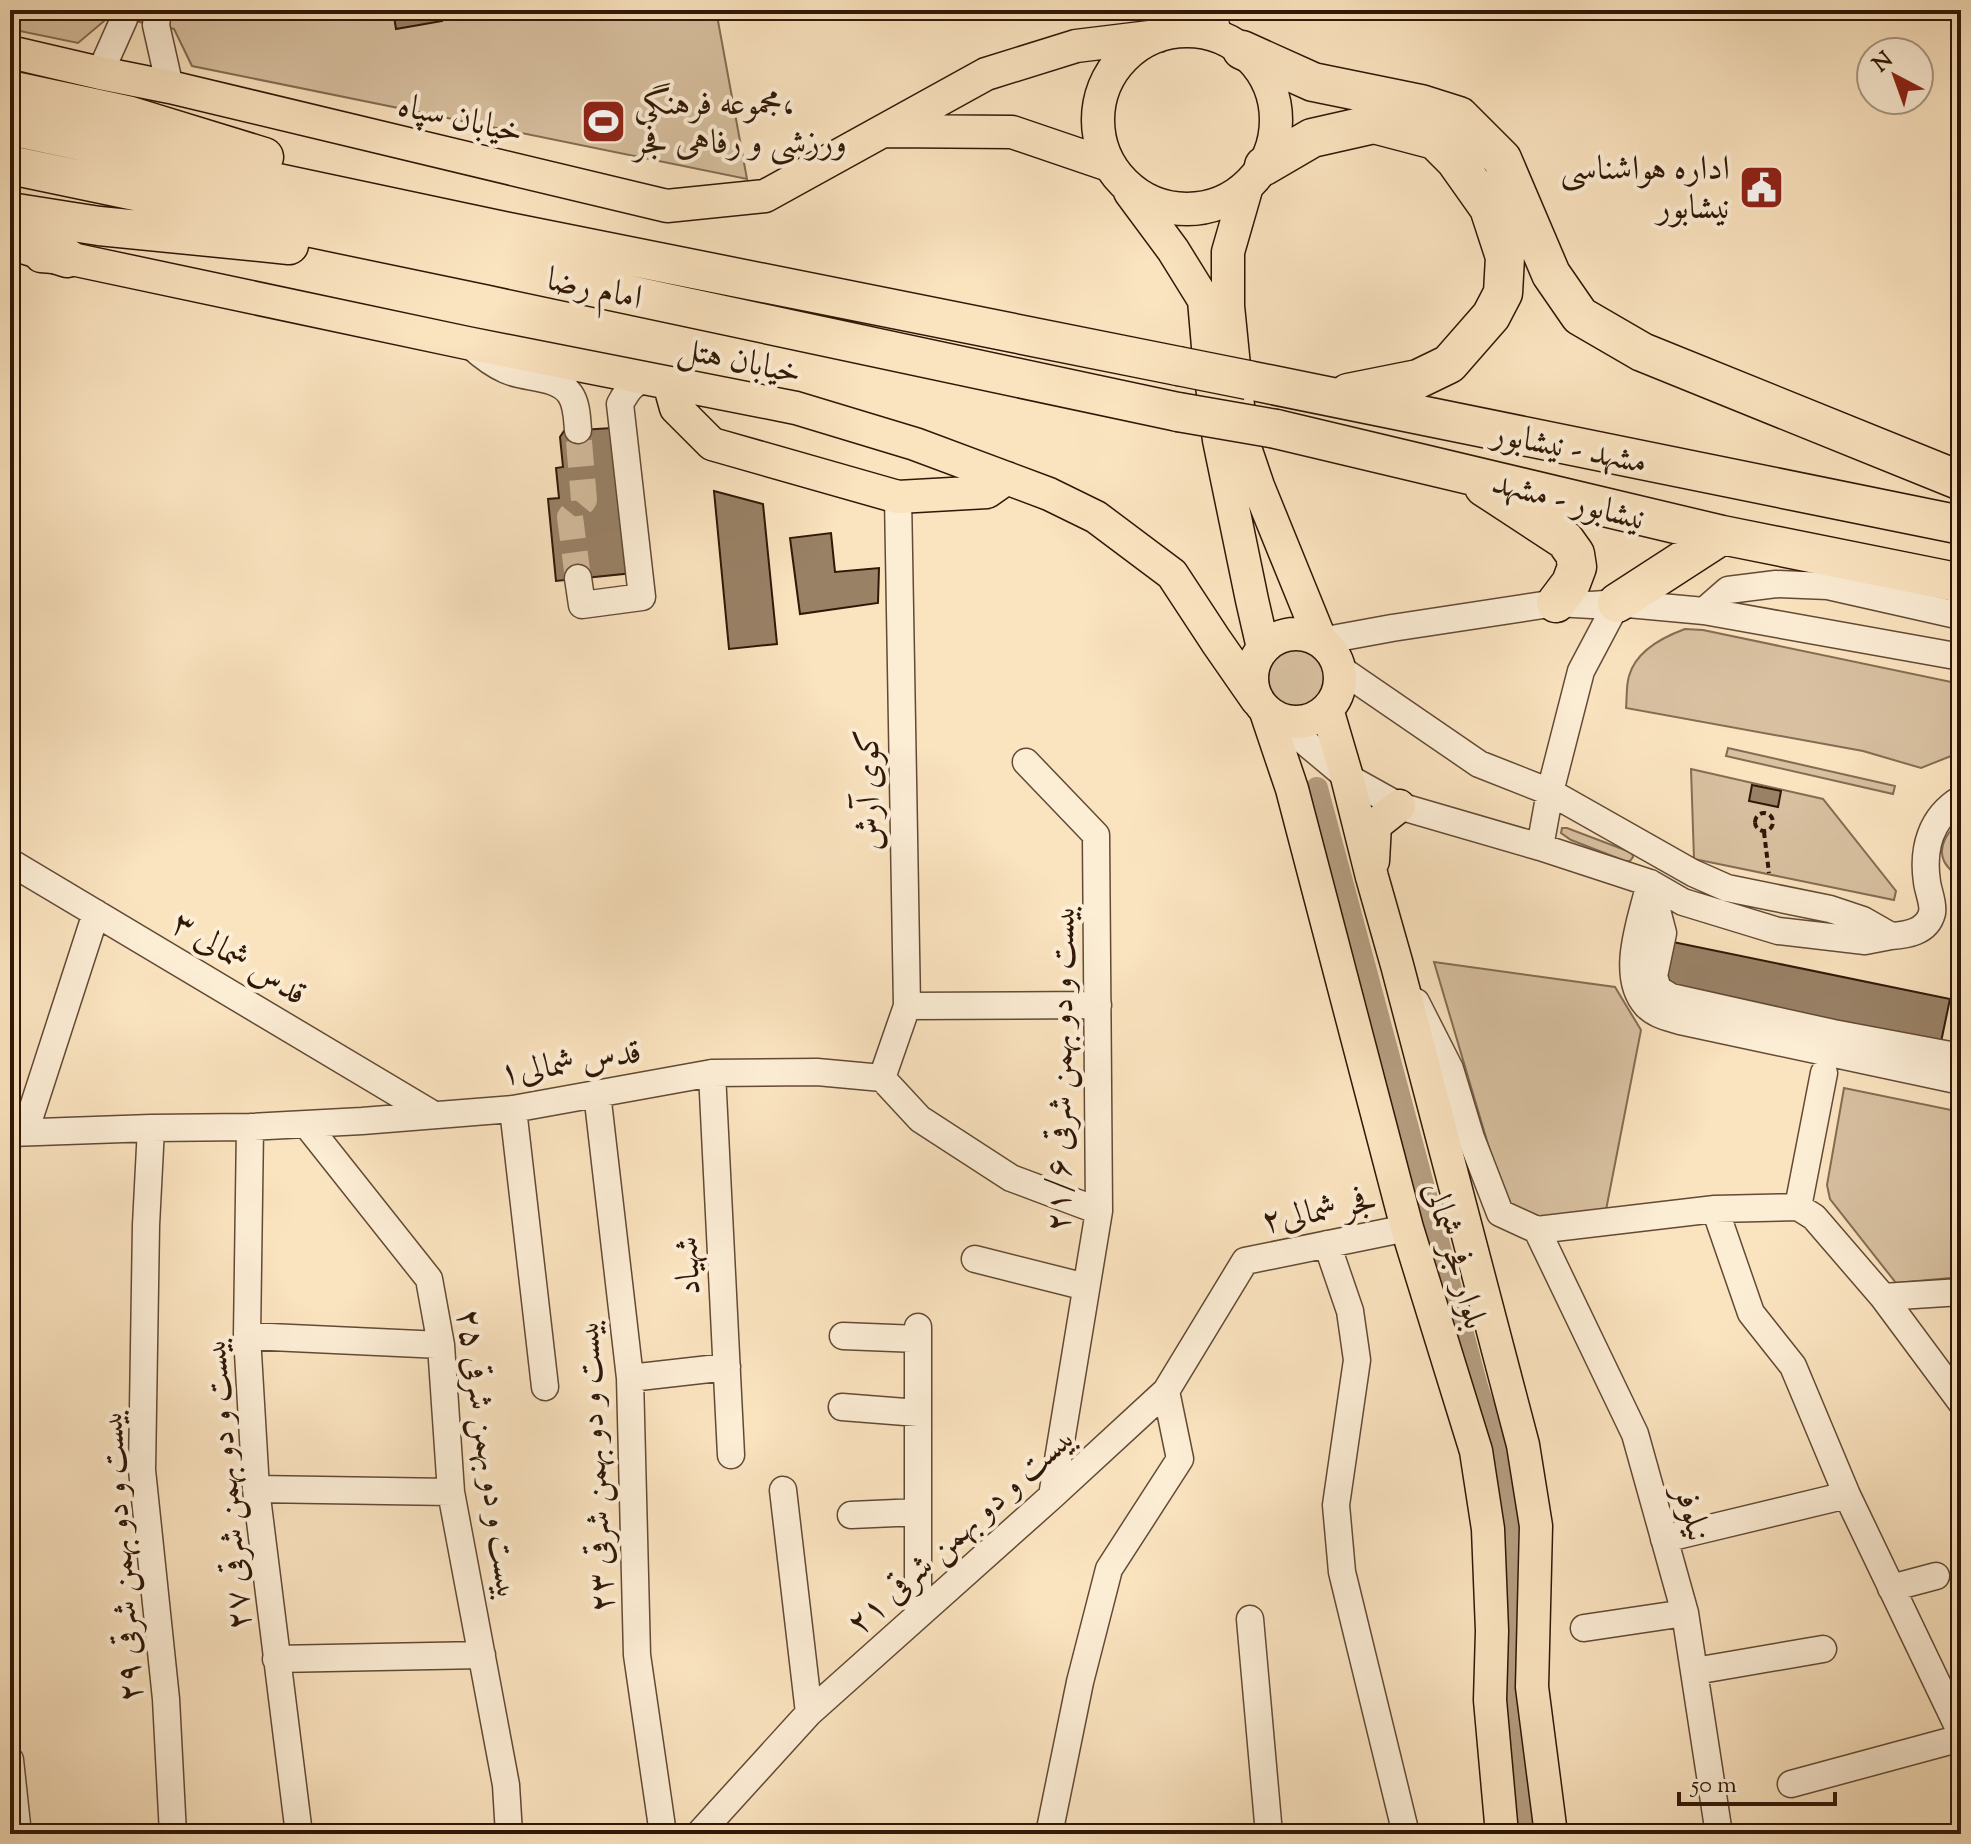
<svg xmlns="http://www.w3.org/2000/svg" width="1971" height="1844" viewBox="0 0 1971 1844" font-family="'Sorts Mill Goudy',Amiri,serif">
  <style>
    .green { fill: #d8c0a0; stroke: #846c53; stroke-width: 2 }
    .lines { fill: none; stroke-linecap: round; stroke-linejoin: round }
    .canal { stroke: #b59e80; stroke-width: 22 }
    .building { fill: #998166; stroke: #301706; stroke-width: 2 }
    .minor-tunnel { stroke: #d2ba9a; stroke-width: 26; stroke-dasharray: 26 13; stroke-linecap: butt }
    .minor-casing { stroke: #624a34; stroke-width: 29 }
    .major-casing { stroke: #301706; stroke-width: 35 }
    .highway-casing { stroke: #301706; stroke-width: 41 }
    .path { stroke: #301706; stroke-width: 4; stroke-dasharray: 6 4; stroke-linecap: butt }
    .minor { stroke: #fcedd5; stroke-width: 26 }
    .major { stroke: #fae3bf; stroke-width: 32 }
    .highway { stroke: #fae3bf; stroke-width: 38 }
    .highway-bridge-casing { stroke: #301706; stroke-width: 41; stroke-linecap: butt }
    .highway-bridge { stroke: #fae3bf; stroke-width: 38 }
    .labels { text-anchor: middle; stroke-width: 8; stroke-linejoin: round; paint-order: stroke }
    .poi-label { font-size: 34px; fill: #301706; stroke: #fcedd5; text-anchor: start }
    .street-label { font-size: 34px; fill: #301706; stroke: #fcedd5 }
  </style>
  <rect width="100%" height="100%" fill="#fae3bf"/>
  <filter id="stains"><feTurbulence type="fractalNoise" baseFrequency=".0025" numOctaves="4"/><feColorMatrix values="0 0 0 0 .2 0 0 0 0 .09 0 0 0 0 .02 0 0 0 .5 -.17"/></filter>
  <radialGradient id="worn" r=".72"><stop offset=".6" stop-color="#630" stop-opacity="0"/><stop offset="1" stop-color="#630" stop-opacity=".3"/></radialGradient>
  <!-- green -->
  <path class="green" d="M 10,10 L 716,10 L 747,179 L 192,66 L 174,29 L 110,16 L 78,43 L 10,29 Z
    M 1685,629 L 1703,630 L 1961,684 L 1961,752 L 1921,768 L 1863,751 L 1626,708 C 1627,698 1626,686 1629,676 C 1636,651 1663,637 1685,629 Z
    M1264 677a32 32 0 1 1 64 0a32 32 0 1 1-64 0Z
    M 1728,748 L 1895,786 L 1893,794 L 1726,756 Z
    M 1691,769 L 1823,799 L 1896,891 L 1894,900 L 1694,859 Z
    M 1961,822 L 1961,880 C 1956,875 1947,868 1944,861 C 1937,846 1949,829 1961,822 Z
    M 1562,828 L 1567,828 L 1625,850 L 1632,853 L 1633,857 L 1630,861 L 1625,861 L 1571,840 L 1561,833 Z
    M 1434,962 L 1615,987 L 1641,1030 L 1606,1210 L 1528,1218 L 1506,1205 Z
    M 1844,1088 L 1961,1112 L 1961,1277 L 1896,1283 L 1830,1199 L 1827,1185 Z"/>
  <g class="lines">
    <!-- canal -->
    <path class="canal" d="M 1317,788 L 1478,1390 L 1499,1450 L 1511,1526 L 1512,1694 L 1528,1834"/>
  </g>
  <!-- building -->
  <path class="building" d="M 393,10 L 439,10 L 442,21 L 396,29 Z
    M 612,428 L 633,573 L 556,581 L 548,499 L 559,498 L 556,468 L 563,467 L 560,437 L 564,431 Z
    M 714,491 L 763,504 L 777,644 L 729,649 Z
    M 831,533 L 835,572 L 879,568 L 878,603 L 800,614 L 790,538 Z
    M 1752,785 L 1781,791 L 1778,807 L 1749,801 Z
    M 1673,942 L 1950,999 L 1941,1042 L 1664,985 Z"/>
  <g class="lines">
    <!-- minor-tunnel -->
    <path class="minor-tunnel" d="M 578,578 L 570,517 L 584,500 L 578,430"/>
    <defs>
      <path id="minor" d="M 158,10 L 156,25 L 170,87
        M 1212,10 L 1219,37
        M 100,73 L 124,19 L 125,10
        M 470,345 C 481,355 492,364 506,370 C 525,379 557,375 570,394 C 577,404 577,418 578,430
        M 578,578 L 582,605 L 642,597 L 620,404 C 627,391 632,383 646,378
        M 1704,611 L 1728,590 L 1776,584 L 1828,586 L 1961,616
        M 1321,641 L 1392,628 L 1556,603 L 1592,605 L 1617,603 L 1704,611 L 1961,657
        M 1275,717 L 1347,777 L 1399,806 L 1540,847 L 1650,883 L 1683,902 L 1778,931 L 1865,941 L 1891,936 L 1863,920 L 1830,909 L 1727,888 L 1693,873 L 1550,792 L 1479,764 L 1339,668
        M 1026,762 L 1096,835 L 1099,1211 L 1052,1496
        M 1540,847 L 1550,792 L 1581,671 L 1617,603
        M 10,862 L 434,1115
        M 1650,883 C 1642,917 1619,975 1646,1005 C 1655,1015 1668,1017 1680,1021 L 1961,1081
        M 1651,887 L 1663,933 L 1654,976 L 1658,989 L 1671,997 L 1833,1033 L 1961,1057
        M 1891,936 C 1907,935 1927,932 1932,913 C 1934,904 1928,891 1927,882 C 1922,848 1931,817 1961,799
        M 1416,1002 L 1450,1069 L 1471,1138 L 1500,1213 L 1537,1230
        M 907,1006 L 1098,1005
        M 712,1073 L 731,1455
        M 882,1078 L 907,1006 L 898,497
        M 597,1093 L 630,1378 L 637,1655 L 663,1834
        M 513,1109 L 545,1387
        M 306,1124 L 429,1279 L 441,1345 L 451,1492 L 506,1785 L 509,1834
        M 250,1127 L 247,1336 L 256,1489 L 299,1834
        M 151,1128 L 146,1225 L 142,1470 L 166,1699 L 173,1834
        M 25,1132 L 96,913
        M 10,1133 L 151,1128 L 250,1127 L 362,1121 L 513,1109 L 712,1073 L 817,1072 L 882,1078 L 920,1119 L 1011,1178 L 1099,1211
        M 1798,1207 L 1814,1217 L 1883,1297 L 1961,1402
        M 1798,1207 L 1824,1073
        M 1715,1209 L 1751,1313 L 1793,1366 L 1847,1495 L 1961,1733
        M 1537,1230 L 1635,1434 L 1685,1613 L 1719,1834
        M 1537,1230 L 1715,1209 L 1798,1207
        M 1327,1244 L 1350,1311 L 1357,1360 L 1336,1505 L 1342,1572 L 1406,1834
        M 975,1259 L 1086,1287
        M 1883,1297 L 1961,1292
        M 247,1336 L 441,1345
        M 843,1336 L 918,1339
        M 630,1378 L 727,1367
        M 842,1407 L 918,1413
        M 256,1489 L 451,1492
        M 783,1490 L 809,1713
        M 851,1515 L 918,1512
        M 1664,1539 L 1847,1495
        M 1891,1588 L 1936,1576
        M 918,1614 L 918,1327
        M 1250,1619 L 1269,1834
        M 1584,1628 L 1685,1613
        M 276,1659 L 482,1655
        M 1695,1671 L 1823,1649
        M 10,1760 L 18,1834
        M 1791,1784 L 1961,1738
        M 699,1834 L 809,1713 L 1052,1496 L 1166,1391 L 1245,1261 L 1407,1228
        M 1049,1834 L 1080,1682 L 1109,1569 L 1180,1459 L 1166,1391"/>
      <path id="major" d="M1098 120a89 89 0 1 1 178 0a89 89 0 1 1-178 0Z
        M 10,52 L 100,73 L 170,87 L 667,206 L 765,196 L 986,74 L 1076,46 L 1158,36
        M 886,131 L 1012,132 L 1109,165
        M 1247,186 L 1228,252 L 1228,306 L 1241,436 L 1258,486 L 1321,641
        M 1130,192 L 1173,250 L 1204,300 L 1210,370 L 1219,440 L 1252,600 L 1263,648
        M 41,256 L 67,258 L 467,343 L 796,408 L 915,444 L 1049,494 L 1096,517 L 1172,574 L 1216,641 L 1257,700
        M 669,383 L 676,408 L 712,444 L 898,497 L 987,492 L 1007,478
        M1252 678a44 44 0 1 1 88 0a44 44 0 1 1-88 0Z
        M 1265,709 L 1292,789 L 1407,1228 L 1476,1451 L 1488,1529 L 1492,1631 L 1490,1700 L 1502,1834
        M 1327,709 L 1347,777 L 1372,877 L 1397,965 L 1523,1445 L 1536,1526 L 1532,1687 L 1551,1834
        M 1373,861 L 1375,825 L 1399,806"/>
      <path id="highway" d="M 1242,50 L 1313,82 L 1421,104 L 1459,116 L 1502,159 L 1551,274 L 1580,316 L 1642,352 L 1961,481
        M 10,90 L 127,115 L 264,157
        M 10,126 L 504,231 L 1178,366
        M 10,165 L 494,266 L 1178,412
        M 1264,166 L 1312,138 L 1374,124 L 1435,140 L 1455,160 L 1489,208 L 1505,257 L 1503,293 L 1491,316 L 1449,364 L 1418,379 L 1348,393
        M 10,212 L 99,226 L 289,245
        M 10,240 L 67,258
        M 1248,380 L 1961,525
        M 1276,429 L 1722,535 L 1961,583
        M 1484,487 L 1565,540 L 1575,554 L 1577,567 L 1571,583 L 1556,603
        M 1617,603 L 1722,535"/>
    </defs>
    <!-- minor casing -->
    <use href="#minor" class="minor-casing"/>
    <!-- major casing -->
    <use href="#major" class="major-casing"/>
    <!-- highway casing -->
    <use href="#highway" class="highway-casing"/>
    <!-- path -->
    <path class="path" d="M1755 822a9 9 0 1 1 18 0a9 9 0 1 1-18 0Z
      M 1764,832 L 1769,873"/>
    <!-- minor -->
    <use href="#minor" class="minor"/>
    <!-- major -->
    <use href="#major" class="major"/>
    <!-- highway -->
    <use href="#highway" class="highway"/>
    <defs>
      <path id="highway-bridge" d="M 1178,366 L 1248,380
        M 1178,412 L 1276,429"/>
    </defs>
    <!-- highway-bridge casing -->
    <use href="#highway-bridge" class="highway-bridge-casing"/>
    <!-- highway-bridge -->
    <use href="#highway-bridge" class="highway-bridge"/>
  </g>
  <!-- icons -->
  <defs>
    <symbol id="stadium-square" viewBox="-11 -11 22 22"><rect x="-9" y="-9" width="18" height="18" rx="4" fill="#8f2418" stroke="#fcedd5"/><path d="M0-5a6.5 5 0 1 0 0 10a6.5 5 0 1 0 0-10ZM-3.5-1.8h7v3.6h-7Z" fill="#fff"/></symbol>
    <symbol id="civic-square" viewBox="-11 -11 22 22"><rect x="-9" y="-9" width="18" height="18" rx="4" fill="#8f2418" stroke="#fcedd5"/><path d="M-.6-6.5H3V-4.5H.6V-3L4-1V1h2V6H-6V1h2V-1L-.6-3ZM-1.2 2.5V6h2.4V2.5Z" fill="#fff"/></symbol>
  </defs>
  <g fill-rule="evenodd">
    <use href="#stadium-square" x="578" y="96" width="51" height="51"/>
    <use href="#civic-square" x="1736" y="162" width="51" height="51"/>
  </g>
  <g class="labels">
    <!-- poi labels -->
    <g class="poi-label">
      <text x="634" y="114">مجموعه فرهنگی،<tspan x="634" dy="39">ورزشی و رفاهی فجر</tspan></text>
      <text x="1730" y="179" text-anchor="end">اداره هواشناسی<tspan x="1730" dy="39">نیشابور</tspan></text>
    </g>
    <!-- street labels -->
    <g class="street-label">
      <text transform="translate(461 117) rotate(13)" y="12">خیابان سپاه</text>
      <text transform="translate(595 287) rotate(12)" y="12">امام رضا</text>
      <text transform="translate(740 359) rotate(12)" y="12">خیابان هتل</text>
      <text transform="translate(1570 446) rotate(11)" y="12">مشهد - نیشابور</text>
      <text transform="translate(1569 499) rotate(14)" y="12">نیشابور - مشهد</text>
      <text transform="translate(867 790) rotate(-91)" y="12">کوی آرش</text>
      <text transform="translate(240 957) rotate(31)" y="12">قدس شمالی ۳</text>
      <text transform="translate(570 1061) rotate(-9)" y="12">قدس شمالی۱</text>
      <text transform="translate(1059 1068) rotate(-89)" y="12">بیست و دو بهمن شرقی ۲۱/۶</text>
      <text transform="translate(1319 1209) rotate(-11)" y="12">فجر شمالی۲</text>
      <text transform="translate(1457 1255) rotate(74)" y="12">بلوار فجر شمالی</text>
      <text transform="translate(686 1266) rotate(-93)" y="12">شهیاد</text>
      <text transform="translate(490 1454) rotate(82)" y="12">بیست و دو بهمن شرقی ۲۵</text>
      <text transform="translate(593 1466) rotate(-93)" y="12">بیست و دو بهمن شرقی ۲۳</text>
      <text transform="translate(225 1484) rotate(-95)" y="12">بیست و دو بهمن شرقی ۲۷</text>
      <text transform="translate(1694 1513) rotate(74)" y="12">نیلوفر</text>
      <text transform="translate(960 1529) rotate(-42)" y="12">بیست و دو بهمن شرقی ۲۱</text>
      <text transform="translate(119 1556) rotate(-94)" y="12">بیست و دو بهمن شرقی ۲۹</text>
    </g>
  </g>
  <!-- margin -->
  <rect width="1971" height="1844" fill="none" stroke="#fae3bf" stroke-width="40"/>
  <rect x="12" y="12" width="1947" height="1820" fill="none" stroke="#301706" stroke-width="4"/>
  <rect x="20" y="20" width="1931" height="1804" fill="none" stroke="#301706" stroke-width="2"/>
  <!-- north arrow -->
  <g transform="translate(1895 76) rotate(319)"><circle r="38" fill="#fcedd5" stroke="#aa9782" stroke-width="2"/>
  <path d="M0-6L14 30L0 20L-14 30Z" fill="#8f2418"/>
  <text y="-12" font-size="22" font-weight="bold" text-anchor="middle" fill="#301706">N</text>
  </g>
  <!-- scale -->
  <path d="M1679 1792v12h156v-12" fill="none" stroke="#301706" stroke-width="4"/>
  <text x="1691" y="1792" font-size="24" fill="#301706" stroke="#fcedd5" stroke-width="6" paint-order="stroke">50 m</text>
  <rect width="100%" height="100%" filter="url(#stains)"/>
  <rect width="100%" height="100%" fill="url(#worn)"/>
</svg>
